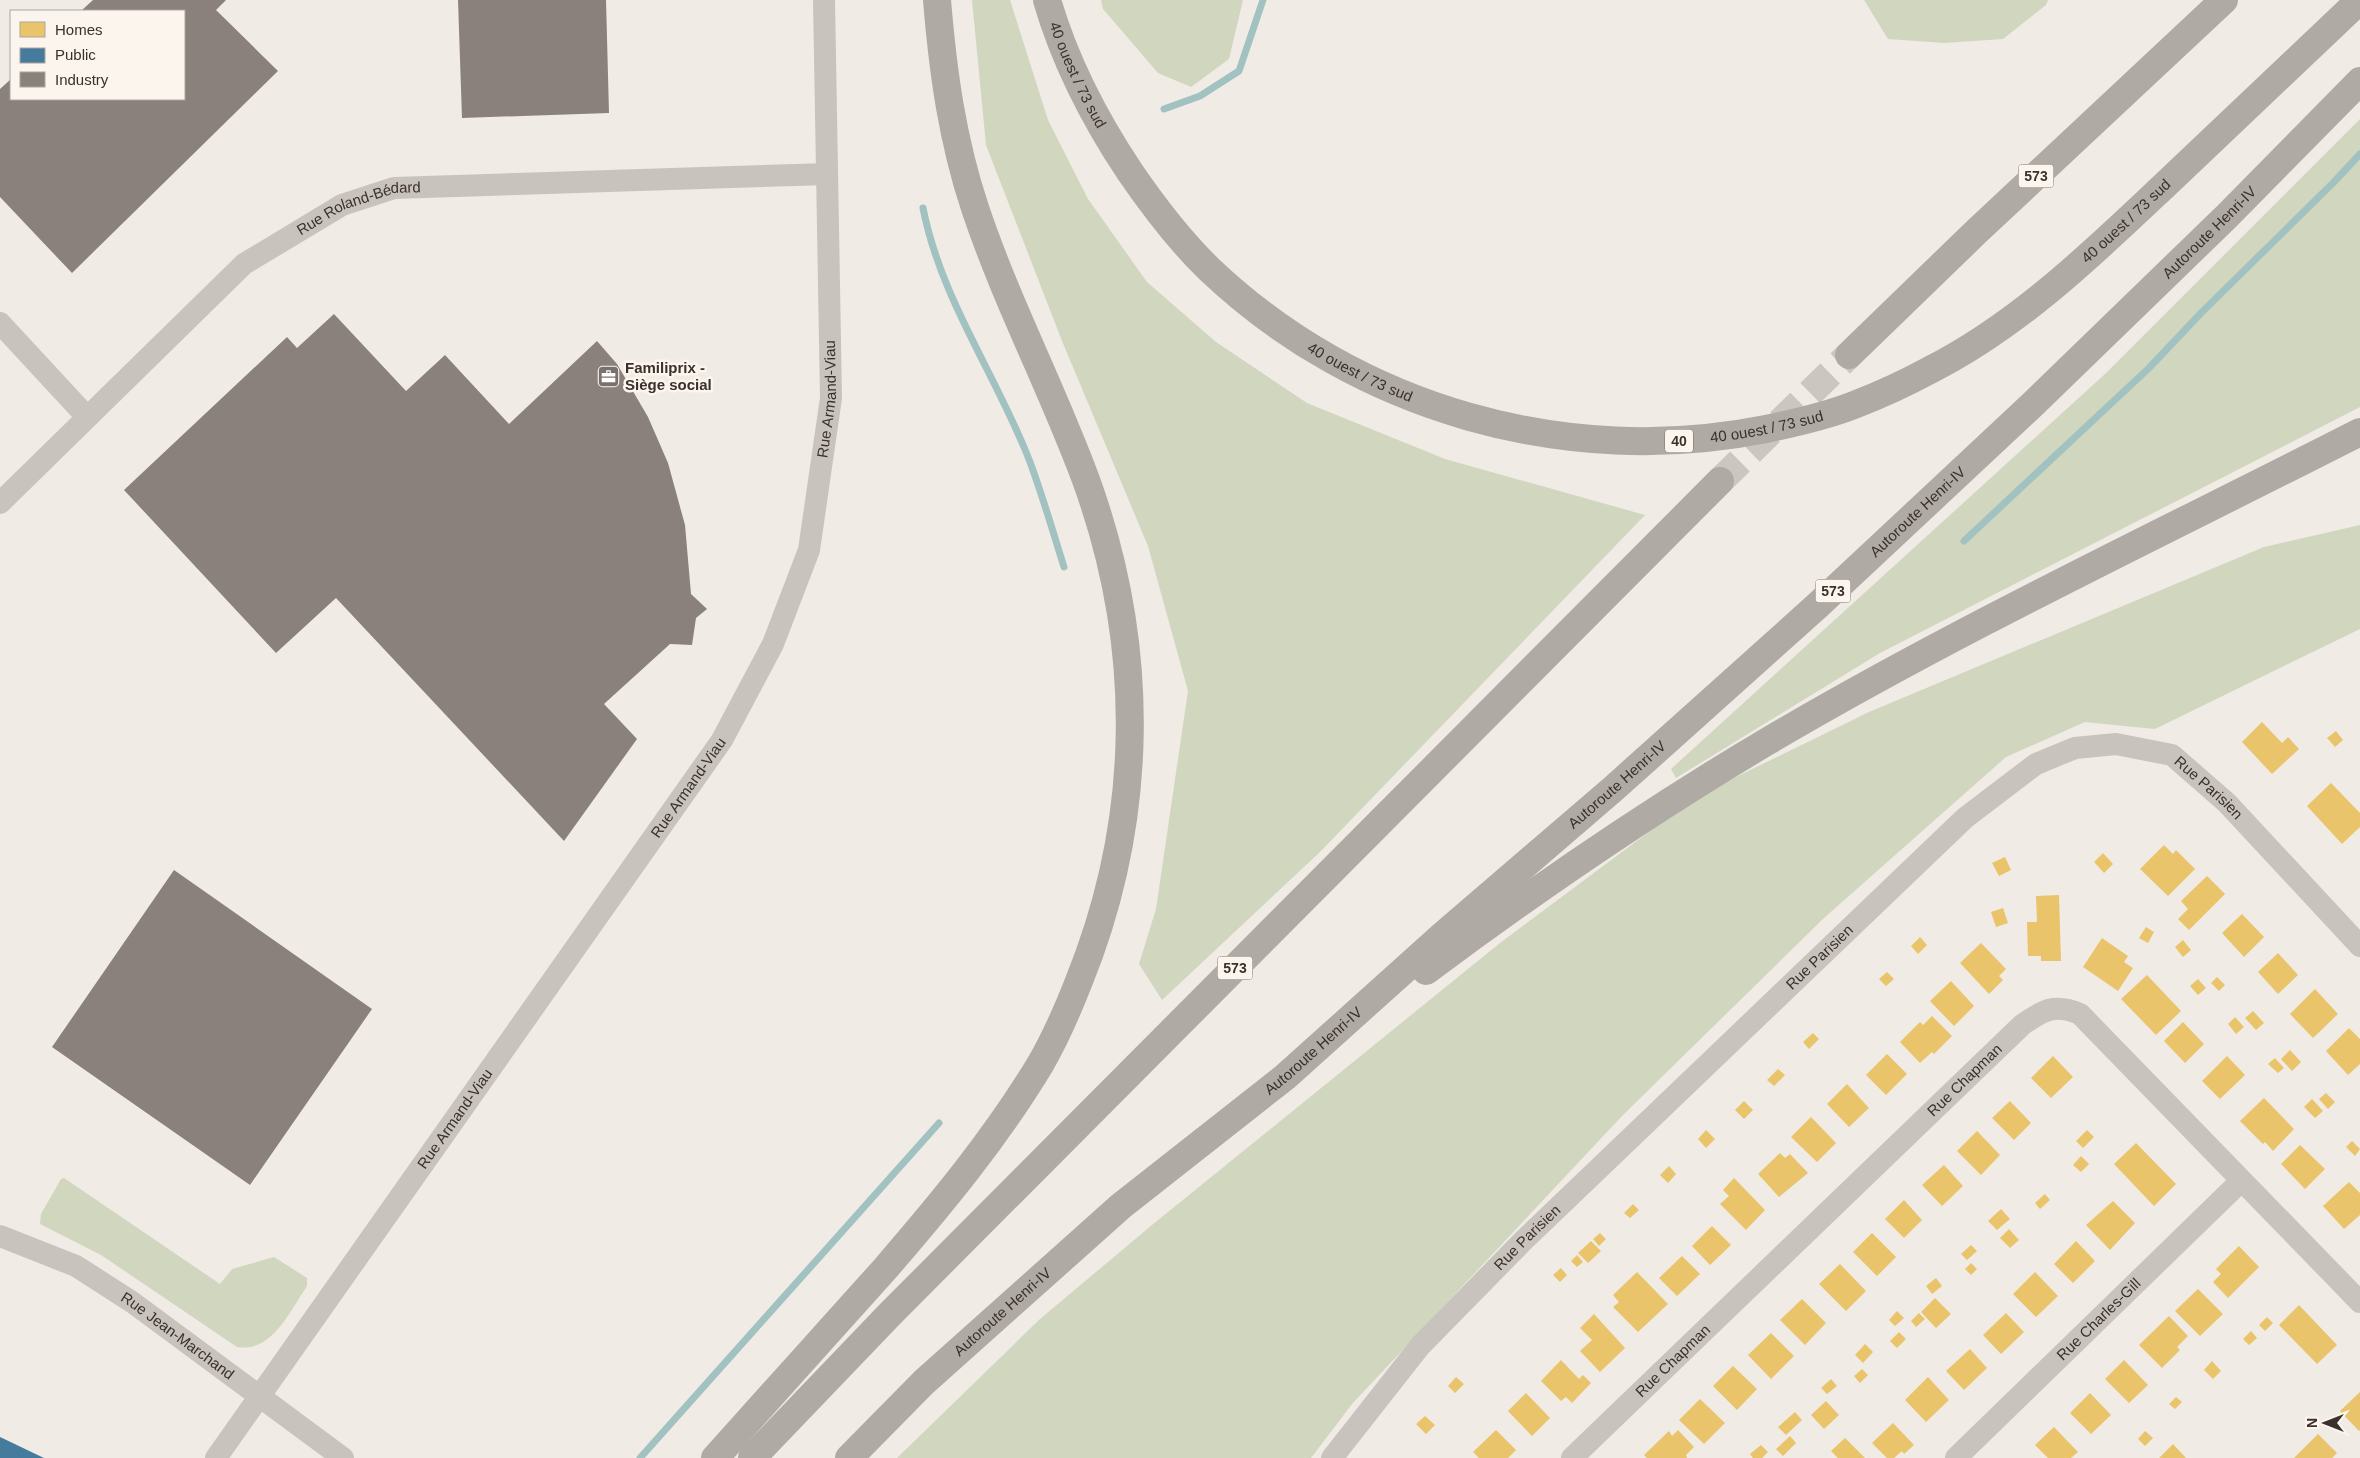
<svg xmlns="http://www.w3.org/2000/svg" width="2360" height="1458" viewBox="0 0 2360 1458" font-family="Arial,sans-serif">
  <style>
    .green { fill: #d1d6bf }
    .homes { fill: #e9c46a }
    .public { fill: #457b9d }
    .industry { fill: #8a817c }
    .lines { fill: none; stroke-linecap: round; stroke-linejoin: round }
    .stream { stroke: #a1c2c1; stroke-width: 7 }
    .highway-tunnel { stroke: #ccc6c0; stroke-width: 28; stroke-dasharray: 28 14; stroke-linecap: butt }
    .minor { stroke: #c9c3be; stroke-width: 22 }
    .highway { stroke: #afaaa4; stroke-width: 28 }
    .labels { text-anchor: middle; stroke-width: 5; stroke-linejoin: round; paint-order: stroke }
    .shield { fill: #fbf5ee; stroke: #756b66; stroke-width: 1 }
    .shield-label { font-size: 14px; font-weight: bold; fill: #3b302b }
    .street-label { font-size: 15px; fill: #3b302b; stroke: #fbf5ee }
    .poi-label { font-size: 15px; font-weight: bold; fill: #3b302b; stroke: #fbf5ee; text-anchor: start }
  </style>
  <rect width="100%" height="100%" fill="#f0ebe5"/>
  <!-- green -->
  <path class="green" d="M 972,0 L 1010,0 L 1048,120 L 1088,199 L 1147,282 L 1216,342 L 1307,403 L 1445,459 L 1645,515 L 1320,852 L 1162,1000 L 1139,964 L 1156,909 L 1188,691 L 1148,546 L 1062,341 L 986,145 Z
    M 1101,0 L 1243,0 L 1229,59 L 1191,87 L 1158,73 L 1103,9 Z
    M 1864,0 L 2048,0 L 2046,5 L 2003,39 L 1944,43 L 1888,39 Z
    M 2360,119 L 2360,407 L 1880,653 L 1676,778 L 1671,769 L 2105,374 Z
    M 2360,525 L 2360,629 L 2155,729 L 2085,722 L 2006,757 L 1824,918 L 1622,1116 L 1352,1404 L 1311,1458 L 897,1458 L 1040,1319 L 1152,1225 L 1500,943 L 1697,796 L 1869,712 L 2264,547 Z
    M 64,1178 L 220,1284 L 232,1269 L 274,1257 L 307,1278 L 307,1286 C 290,1311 272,1353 237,1347 L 101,1255 L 40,1224 L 41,1214 L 61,1179 Z"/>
  <!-- homes -->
  <path class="homes" d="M 2262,722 L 2282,743 L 2288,737 L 2299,749 L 2272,774 L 2242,742 Z
    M 2336,731 L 2343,740 L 2335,747 L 2327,738 Z
    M 2331,783 L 2360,813 L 2360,827 L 2342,844 L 2307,806 Z
    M 2164,845 L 2173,854 L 2176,850 L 2195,869 L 2168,896 L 2140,869 Z
    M 2103,853 L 2113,864 L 2104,873 L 2094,862 Z
    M 2005,857 L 2011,870 L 1999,876 L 1992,863 Z
    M 2207,876 L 2225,894 L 2189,930 L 2178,919 L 2188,909 L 2181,901 Z
    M 2059,895 L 2061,961 L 2041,961 L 2041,956 L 2028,956 L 2027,922 L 2037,922 L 2036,896 Z
    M 2003,908 L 2008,923 L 1996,927 L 1991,912 Z
    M 2242,914 L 2264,937 L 2244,957 L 2222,933 Z
    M 2146,927 L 2154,932 L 2148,943 L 2139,938 Z
    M 1920,937 L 1927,945 L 1918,954 L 1911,946 Z
    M 2102,938 L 2128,956 L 2124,962 L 2133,968 L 2118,991 L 2083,967 Z
    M 2183,940 L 2191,950 L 2183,957 L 2175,947 Z
    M 1981,943 L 2006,969 L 1999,976 L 2003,980 L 1989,994 L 1960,963 Z
    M 2278,953 L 2298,975 L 2278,994 L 2258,972 Z
    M 1887,972 L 1894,979 L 1886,986 L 1879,979 Z
    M 2147,975 L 2181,1011 L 2156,1035 L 2121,999 Z
    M 2217,977 L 2225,985 L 2219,991 L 2211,983 Z
    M 2198,979 L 2206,988 L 2198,995 L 2190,986 Z
    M 1951,981 L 1974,1006 L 1954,1026 L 1930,1001 Z
    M 2315,989 L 2338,1014 L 2313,1038 L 2290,1014 Z
    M 2253,1011 L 2264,1023 L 2256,1030 L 2245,1018 Z
    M 1932,1016 L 1952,1036 L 1934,1054 L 1932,1052 L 1920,1063 L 1900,1042 L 1920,1022 L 1923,1025 Z
    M 2235,1017 L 2244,1027 L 2236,1034 L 2228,1024 Z
    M 2183,1022 L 2204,1044 L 2185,1063 L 2164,1041 Z
    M 2349,1028 L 2360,1039 L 2360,1064 L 2348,1075 L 2326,1051 Z
    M 1813,1033 L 1819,1039 L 1809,1049 L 1803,1042 Z
    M 2290,1050 L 2301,1062 L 2292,1071 L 2281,1059 Z
    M 1887,1054 L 1907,1074 L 1886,1095 L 1866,1075 Z
    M 2053,1056 L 2073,1077 L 2051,1098 L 2031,1078 Z
    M 2227,1056 L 2245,1075 L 2220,1099 L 2202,1081 Z
    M 2275,1058 L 2284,1068 L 2278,1073 L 2268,1064 Z
    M 1778,1069 L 1785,1075 L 1774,1086 L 1767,1080 Z
    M 1847,1084 L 1869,1108 L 1849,1127 L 1827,1104 Z
    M 2326,1093 L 2335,1102 L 2328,1109 L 2319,1099 Z
    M 2264,1098 L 2294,1129 L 2273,1151 L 2265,1142 L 2263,1144 L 2240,1121 Z
    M 2312,1099 L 2323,1111 L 2315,1118 L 2304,1107 Z
    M 1744,1101 L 1753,1110 L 1744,1119 L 1735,1110 Z
    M 2010,1101 L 2031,1123 L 2014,1140 L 1992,1118 Z
    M 1811,1117 L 1836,1143 L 1817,1162 L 1791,1137 Z
    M 1706,1130 L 1715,1139 L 1706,1148 L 1698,1139 Z
    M 2087,1130 L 2094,1137 L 2083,1148 L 2076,1141 Z
    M 1977,1131 L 2000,1155 L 1981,1175 L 1957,1151 Z
    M 2352,1141 L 2360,1149 L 2355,1156 L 2346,1147 Z
    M 2136,1143 L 2176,1184 L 2154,1206 L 2114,1164 Z
    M 2300,1145 L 2325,1169 L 2305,1189 L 2281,1164 Z
    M 1780,1153 L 1785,1158 L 1790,1154 L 1808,1173 L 1779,1197 L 1758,1174 Z
    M 2081,1156 L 2089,1164 L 2081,1172 L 2073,1165 Z
    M 1944,1165 L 1963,1186 L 1942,1206 L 1922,1185 Z
    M 1669,1166 L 1676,1174 L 1668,1183 L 1660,1175 Z
    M 1734,1178 L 1765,1210 L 1746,1230 L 1720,1204 L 1729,1196 L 1723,1190 Z
    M 2349,1182 L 2360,1193 L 2360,1215 L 2344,1229 L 2323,1206 Z
    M 2045,1194 L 2050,1200 L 2040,1209 L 2035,1203 Z
    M 1904,1200 L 1922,1220 L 1904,1238 L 1885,1219 Z
    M 2113,1201 L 2135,1223 L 2110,1250 L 2086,1225 Z
    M 1633,1204 L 1639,1210 L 1630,1218 L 1624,1213 Z
    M 2001,1209 L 2010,1219 L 1997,1230 L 1988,1221 Z
    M 1712,1226 L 1731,1245 L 1710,1265 L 1692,1246 Z
    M 2009,1229 L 2019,1240 L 2010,1248 L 2000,1238 Z
    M 1600,1233 L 1606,1239 L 1599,1246 L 1593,1239 Z
    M 1872,1233 L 1896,1257 L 1877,1276 L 1853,1252 Z
    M 1591,1241 L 1601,1251 L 1588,1263 L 1578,1253 Z
    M 2076,1241 L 2095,1261 L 2073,1283 L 2054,1264 Z
    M 1971,1245 L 1977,1251 L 1967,1260 L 1961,1254 Z
    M 2239,1246 L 2259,1267 L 2228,1298 L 2213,1282 L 2221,1274 L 2216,1269 Z
    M 1577,1255 L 1583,1262 L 1577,1267 L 1571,1261 Z
    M 1682,1256 L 1700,1274 L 1677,1296 L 1659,1278 Z
    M 1971,1263 L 1977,1269 L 1971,1275 L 1965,1269 Z
    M 1840,1264 L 1866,1291 L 1846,1311 L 1819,1284 Z
    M 1561,1268 L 1567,1275 L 1560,1282 L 1553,1275 Z
    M 1637,1272 L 1668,1304 L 1638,1332 L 1613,1307 L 1619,1302 L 1613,1295 Z
    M 2035,1272 L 2058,1296 L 2036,1317 L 2013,1294 Z
    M 1936,1278 L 1942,1286 L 1932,1294 L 1926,1286 Z
    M 2198,1289 L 2223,1314 L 2200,1336 L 2175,1311 Z
    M 1935,1298 L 1951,1314 L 1936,1328 L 1921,1312 Z
    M 1802,1299 L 1826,1323 L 1805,1345 L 1780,1320 Z
    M 2299,1305 L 2337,1345 L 2317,1364 L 2279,1325 Z
    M 1897,1311 L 1904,1318 L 1895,1326 L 1889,1320 Z
    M 1919,1313 L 1925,1319 L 1916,1327 L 1911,1321 Z
    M 2006,1313 L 2024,1332 L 2001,1354 L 1983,1335 Z
    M 1594,1314 L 1625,1348 L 1600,1372 L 1580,1351 L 1592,1340 L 1580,1328 Z
    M 2169,1316 L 2188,1336 L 2177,1347 L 2180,1350 L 2162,1368 L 2139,1345 Z
    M 2267,1317 L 2273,1323 L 2265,1331 L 2259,1325 Z
    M 2251,1331 L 2257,1338 L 2249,1345 L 2243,1339 Z
    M 1899,1332 L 1906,1339 L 1897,1348 L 1890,1341 Z
    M 1771,1333 L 1794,1356 L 1771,1379 L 1748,1355 Z
    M 1865,1344 L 1873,1352 L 1863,1363 L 1855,1355 Z
    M 1970,1349 L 1987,1368 L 1964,1390 L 1946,1371 Z
    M 1561,1360 L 1579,1379 L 1583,1375 L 1591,1383 L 1572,1403 L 1566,1397 L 1561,1401 L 1541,1381 Z
    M 2124,1360 L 2148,1385 L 2129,1403 L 2105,1379 Z
    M 2212,1361 L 2221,1371 L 2213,1379 L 2204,1370 Z
    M 1733,1366 L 1757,1389 L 1737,1410 L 1713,1386 Z
    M 1862,1369 L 1868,1375 L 1860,1383 L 1854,1376 Z
    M 1456,1377 L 1464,1384 L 1455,1393 L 1448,1386 Z
    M 1928,1377 L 1949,1400 L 1926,1422 L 1905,1400 Z
    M 1831,1379 L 1837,1386 L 1827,1394 L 1821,1388 Z
    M 2360,1392 L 2360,1430 L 2359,1431 L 2340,1411 Z
    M 1526,1393 L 1550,1418 L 1532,1436 L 1508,1411 Z
    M 2090,1393 L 2111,1415 L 2091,1434 L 2070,1413 Z
    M 2176,1397 L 2182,1402 L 2175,1409 L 2169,1404 Z
    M 1700,1399 L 1725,1423 L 1704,1444 L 1679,1420 Z
    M 1826,1401 L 1839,1415 L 1824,1429 L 1811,1415 Z
    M 1795,1412 L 1802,1420 L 1786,1435 L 1778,1427 Z
    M 1425,1416 L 1435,1425 L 1426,1434 L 1416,1424 Z
    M 1893,1423 L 1914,1445 L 1904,1454 L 1902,1451 L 1894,1458 L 1887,1458 L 1872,1443 Z
    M 2054,1427 L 2078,1452 L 2071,1458 L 2048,1458 L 2035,1445 Z
    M 1496,1430 L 1516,1450 L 1508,1458 L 1479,1458 L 1473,1452 Z
    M 1678,1430 L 1694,1447 L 1686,1455 L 1687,1458 L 1647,1458 L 1644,1455 L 1669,1431 L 1672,1436 Z
    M 2145,1431 L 2153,1438 L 2145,1446 L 2138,1439 Z
    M 2318,1434 L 2337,1453 L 2332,1458 L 2294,1458 Z
    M 1790,1436 L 1796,1443 L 1783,1456 L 1776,1449 Z
    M 1845,1438 L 1865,1458 L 1838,1458 L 1831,1451 Z
    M 2173,1444 L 2186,1458 L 2159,1458 Z
    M 1761,1445 L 1768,1452 L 1762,1458 L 1753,1458 L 1750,1454 Z"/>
  <!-- public -->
  <path class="public" d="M 0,1437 L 44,1458 L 0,1458 Z"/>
  <!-- industry -->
  <path class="industry" d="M 93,0 L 226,0 L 216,10 L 278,71 L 72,273 L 0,197 L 0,89 L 11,79 L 11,99 L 184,99 L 184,11 L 81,11 Z
    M 458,0 L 606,0 L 609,113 L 462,118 Z
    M 334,314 L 406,391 L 445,355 L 509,424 L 597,341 L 617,364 L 648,417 L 668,463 L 685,525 L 691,594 L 707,609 L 696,618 L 692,645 L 670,644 L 604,704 L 637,739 L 564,841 L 336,598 L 276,653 L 124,490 L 287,337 L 297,348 Z
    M 174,870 L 372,1009 L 250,1185 L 52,1047 Z"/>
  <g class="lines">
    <!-- stream -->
    <path class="stream" d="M 1164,109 L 1200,96 L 1239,71 L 1263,0
      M 923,208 C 941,300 997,376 1030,462 C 1043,497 1053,532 1064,567
      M 1964,541 L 2149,368 L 2201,313 L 2334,182 L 2360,154
      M 640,1458 L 939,1123"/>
    <!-- highway-tunnel -->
    <path class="highway-tunnel" d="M 1720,481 L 1849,355"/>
    <!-- minor -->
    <g class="minor">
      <path d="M 0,323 L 87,417"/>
      <path id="s1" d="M 0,503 L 244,264 L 342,205 L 394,188 L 827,174"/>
      <path id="s2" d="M 0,1236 L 76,1266 L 132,1302 L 343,1458"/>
      <path id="s3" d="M 216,1458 L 722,740 L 773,644 L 809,550 L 831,398 L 824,0"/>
      <path id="s4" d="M 1332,1458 L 1420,1346 L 1523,1241 L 1965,818 L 2036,764 L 2075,748 L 2116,744 L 2172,755 L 2227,803 L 2360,946"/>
      <path id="s5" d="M 1572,1458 L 2022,1025 C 2043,1010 2055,1003 2080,1014 L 2360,1302"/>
      <path id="s6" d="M 1956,1458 L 2241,1181"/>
    </g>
    <!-- highway -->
    <g class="highway">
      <path id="s7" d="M 1047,0 C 1065,62 1094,118 1130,172 C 1154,207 1179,240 1209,269 C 1356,409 1567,469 1766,429 C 1795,423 1826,416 1854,405 C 1880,395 1906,383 1930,370 C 2019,325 2094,252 2166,184 C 2230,123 2295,62 2360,0"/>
      <path d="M 1849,355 L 1976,232 L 2224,0"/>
      <path d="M 1426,971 C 1536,889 1650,811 1768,741 C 1960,628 2162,533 2360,432"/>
      <path d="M 715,1458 C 771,1395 828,1333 884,1270 C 941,1204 996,1138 1041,1063 C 1056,1037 1068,1009 1079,981 C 1145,818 1146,645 1086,480 C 1052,388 1006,301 975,208 C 952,139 943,72 937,0"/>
      <path d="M 752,1458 L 890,1314 L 1720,481"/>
      <path id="s8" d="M 849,1458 L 924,1382 L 1121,1206 L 1285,1077 L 1442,936 L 1613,789 L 1817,606 L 2032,405 L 2227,216 L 2360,81"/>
    </g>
  </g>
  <!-- icons -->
  <defs>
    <symbol id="office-square" viewBox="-11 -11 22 22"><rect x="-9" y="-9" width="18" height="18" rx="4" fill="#7a716c" stroke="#fbf5ee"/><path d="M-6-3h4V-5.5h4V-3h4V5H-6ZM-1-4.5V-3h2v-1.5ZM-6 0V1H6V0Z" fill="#fff"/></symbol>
  </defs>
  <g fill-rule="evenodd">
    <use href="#office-square" x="596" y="364" width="25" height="25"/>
  </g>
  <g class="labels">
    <!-- shield labels -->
    <g class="shield">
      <rect x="2018.5" y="164.5" width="35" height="23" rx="4"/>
      <rect x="1665" y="429.5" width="28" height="23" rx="4"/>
      <rect x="1815.5" y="579.5" width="35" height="23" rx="4"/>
      <rect x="1217.5" y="956.5" width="35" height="23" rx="4"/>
    </g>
    <g class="shield-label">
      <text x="2036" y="181">573</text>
      <text x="1679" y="446">40</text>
      <text x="1833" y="596">573</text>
      <text x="1235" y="973">573</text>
    </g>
    <!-- street labels -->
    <g class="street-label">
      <text dy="5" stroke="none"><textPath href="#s7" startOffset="81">40 ouest / 73 sud</textPath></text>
      <text dy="5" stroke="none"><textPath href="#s1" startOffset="471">Rue Roland-Bédard</textPath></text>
      <text dy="5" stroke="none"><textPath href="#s7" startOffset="1341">40 ouest / 73 sud</textPath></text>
      <text dy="5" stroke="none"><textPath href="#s8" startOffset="1832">Autoroute Henri-IV</textPath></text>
      <text dy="5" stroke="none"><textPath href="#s7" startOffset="501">40 ouest / 73 sud</textPath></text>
      <text dy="5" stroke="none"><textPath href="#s3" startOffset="1240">Rue Armand-Viau</textPath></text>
      <text dy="5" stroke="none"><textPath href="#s7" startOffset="920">40 ouest / 73 sud</textPath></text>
      <text dy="5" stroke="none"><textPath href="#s8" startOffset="1428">Autoroute Henri-IV</textPath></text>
      <text dy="5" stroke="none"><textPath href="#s8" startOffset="1022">Autoroute Henri-IV</textPath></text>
      <text dy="5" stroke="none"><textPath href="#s3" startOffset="820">Rue Armand-Viau</textPath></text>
      <text dy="5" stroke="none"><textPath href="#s4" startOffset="1180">Rue Parisien</textPath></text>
      <text dy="5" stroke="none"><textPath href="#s4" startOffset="700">Rue Parisien</textPath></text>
      <text dy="5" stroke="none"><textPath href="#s8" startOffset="618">Autoroute Henri-IV</textPath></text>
      <text dy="5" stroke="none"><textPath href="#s5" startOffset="545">Rue Chapman</textPath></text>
      <text dy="5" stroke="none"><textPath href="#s3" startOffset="415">Rue Armand-Viau</textPath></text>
      <text dy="5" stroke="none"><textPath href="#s4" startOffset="295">Rue Parisien</textPath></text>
      <text dy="5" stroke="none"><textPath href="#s8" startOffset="212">Autoroute Henri-IV</textPath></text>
      <text dy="5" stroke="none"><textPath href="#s6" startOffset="199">Rue Charles-Gill</textPath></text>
      <text dy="5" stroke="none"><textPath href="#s2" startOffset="205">Rue Jean-Marchand</textPath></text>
      <text dy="5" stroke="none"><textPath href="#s5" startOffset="140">Rue Chapman</textPath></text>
    </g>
    <!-- poi labels -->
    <g class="poi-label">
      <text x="625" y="373">Familiprix -<tspan x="625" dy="17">Siège social</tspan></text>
    </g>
  </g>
  <!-- legend -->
  <rect x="10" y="10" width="175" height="90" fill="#fbf5ee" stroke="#aea6a0"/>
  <rect x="20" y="22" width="25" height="15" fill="#e9c46a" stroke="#aea6a0"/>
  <text x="55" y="35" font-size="15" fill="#3b302b">Homes</text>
  <rect x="20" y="48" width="25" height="15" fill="#457b9d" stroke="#aea6a0"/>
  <text x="55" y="60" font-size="15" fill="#3b302b">Public</text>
  <rect x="20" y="72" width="25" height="15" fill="#8a817c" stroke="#aea6a0"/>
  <text x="55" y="85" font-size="15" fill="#3b302b">Industry</text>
  <!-- north arrow -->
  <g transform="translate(2325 1423) rotate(270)" stroke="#fbf5ee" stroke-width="4" paint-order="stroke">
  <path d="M0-4L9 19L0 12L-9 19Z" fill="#3b302b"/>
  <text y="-8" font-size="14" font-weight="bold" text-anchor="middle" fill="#3b302b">N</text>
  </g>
</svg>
